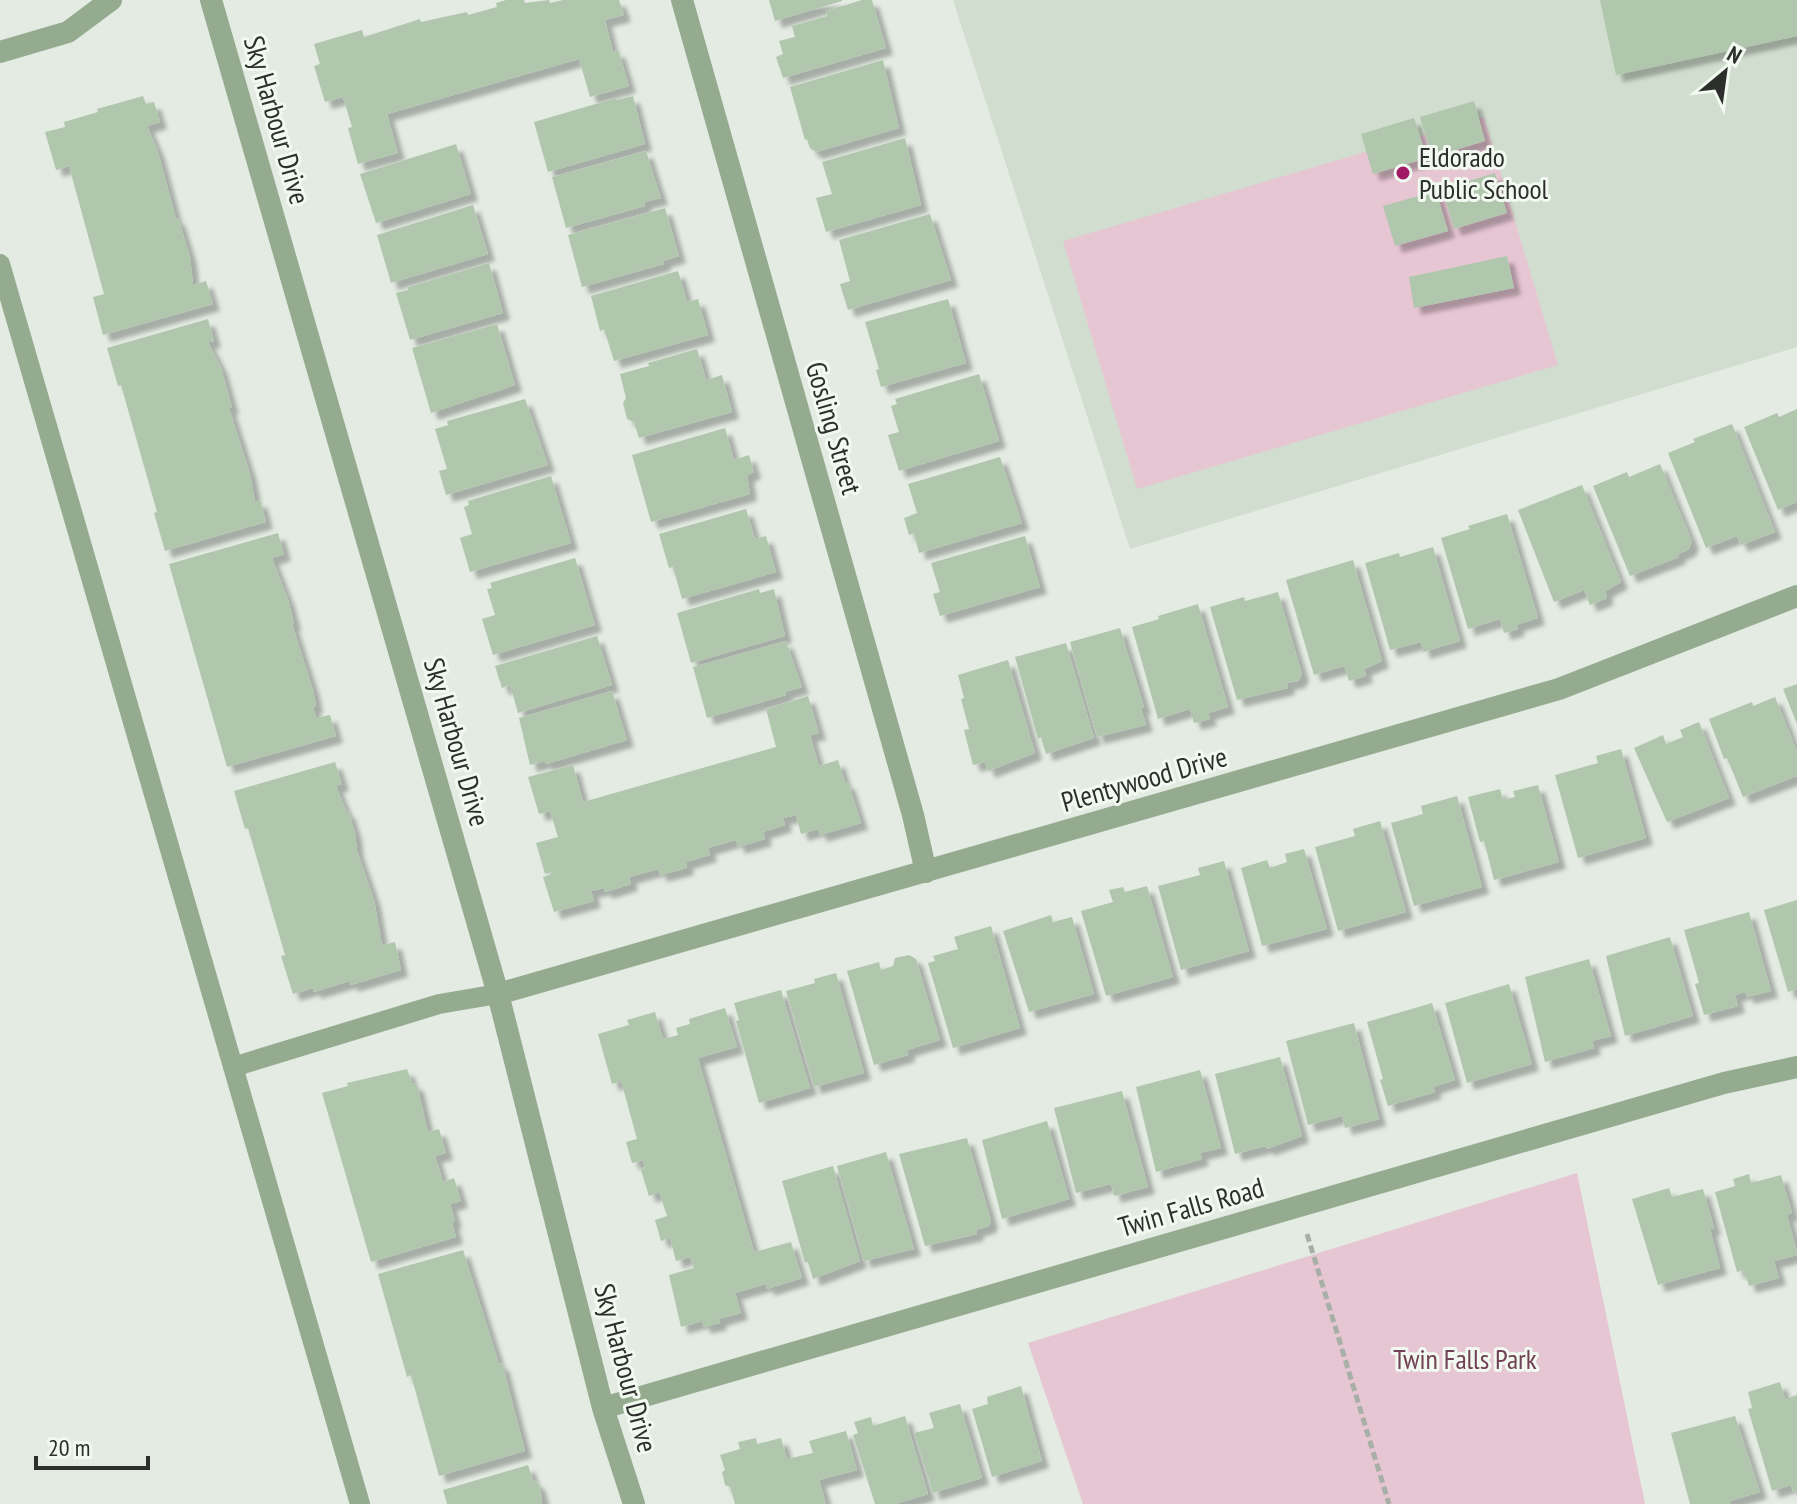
<svg xmlns="http://www.w3.org/2000/svg" width="1797" height="1504" viewBox="0 0 1797 1504" font-family="'PT Sans Narrow',sans-serif">
  <style>
    .built { fill: #d1decf }
    .green { fill: #e7c6d3 }
    .building { fill: #b0c7ad; filter: url(#shadow) }
    .lines { fill: none; stroke-linecap: round; stroke-linejoin: round }
    .path { stroke: #a8afa7; stroke-width: 5; stroke-dasharray: 8 4; stroke-linecap: butt }
    .service { stroke: #94ab90; stroke-width: 20 }
    .minor { stroke: #94ab90; stroke-width: 22 }
    .poi-dot { fill: #a11865; stroke: #f1f9f0; stroke-width: 3 }
    .labels { text-anchor: middle; stroke-width: 6; stroke-linejoin: round; paint-order: stroke }
    .street-label { font-size: 28px; fill: #2c2f2b; stroke: #f1f9f0 }
    .poi-label { font-size: 28px; fill: #2c2f2b; stroke: #f1f9f0; text-anchor: start }
    .park-label { font-size: 28px; fill: #724156; stroke: #f1f9f0 }
  </style>
  <defs>
    <filter id="shadow"><feDropShadow dx="7" dy="7" stdDeviation="2" flood-color="#0004"/></filter>
  </defs>
  <rect width="100%" height="100%" fill="#e3ebe2"/>
  <!-- built -->
  <path class="built" d="M 953,0 L 1797,0 L 1797,347 L 1130,549 Z"/>
  <!-- green -->
  <path class="green" d="M 1484,117 L 1558,365 L 1137,489 L 1063,241 Z
    M 1577,1173 L 1645,1504 L 1083,1504 L 1028,1343 Z"/>
  <!-- building -->
  <path class="building" d="M 506,0 L 524,0 L 525,3 L 549,0 L 550,3 L 563,0 L 619,0 L 624,15 L 605,20 L 613,52 L 618,50 L 629,86 L 590,97 L 579,59 L 408,108 L 387,114 L 398,153 L 358,164 L 348,128 L 352,127 L 343,97 L 325,102 L 314,66 L 320,64 L 314,44 L 362,30 L 364,37 L 420,19 L 421,22 L 467,12 L 468,15 L 497,7 L 496,3 Z
    M 769,0 L 842,0 L 842,1 L 775,21 Z
    M 862,0 L 872,0 L 886,48 L 783,78 L 776,57 L 783,54 L 779,41 L 795,37 L 792,26 L 827,16 L 826,11 Z
    M 1600,0 L 1797,0 L 1797,36 L 1616,75 Z
    M 883,60 L 899,128 L 816,152 L 810,148 L 807,139 L 805,140 L 790,87 Z
    M 143,96 L 146,104 L 154,102 L 160,122 L 147,126 L 158,152 L 176,219 L 178,218 L 190,257 L 193,285 L 206,281 L 213,304 L 103,335 L 93,297 L 104,294 L 69,166 L 56,170 L 45,132 L 65,127 L 64,122 L 98,112 L 97,109 Z
    M 633,96 L 645,144 L 548,172 L 534,122 L 616,98 L 617,100 Z
    M 1474,101 L 1485,141 L 1432,157 L 1420,117 Z
    M 1414,118 L 1427,158 L 1373,174 L 1361,134 Z
    M 905,138 L 921,205 L 826,232 L 816,198 L 832,194 L 822,162 Z
    M 456,144 L 471,194 L 376,223 L 360,174 Z
    M 646,151 L 661,198 L 644,202 L 645,206 L 566,228 L 552,177 Z
    M 1495,173 L 1507,213 L 1454,229 L 1442,189 Z
    M 1436,191 L 1448,231 L 1395,246 L 1383,206 Z
    M 473,205 L 488,254 L 391,283 L 377,235 Z
    M 665,208 L 679,256 L 663,261 L 664,264 L 582,287 L 568,235 Z
    M 930,214 L 951,280 L 848,310 L 840,284 L 850,281 L 839,240 Z
    M 1507,256 L 1514,288 L 1414,308 L 1409,277 Z
    M 489,263 L 503,313 L 410,340 L 396,293 L 408,290 L 408,287 Z
    M 678,271 L 687,302 L 698,299 L 708,335 L 614,361 L 604,329 L 600,331 L 591,296 Z
    M 948,299 L 966,363 L 881,387 L 876,370 L 879,369 L 865,322 Z
    M 208,319 L 214,341 L 208,342 L 221,368 L 232,407 L 229,408 L 250,474 L 255,502 L 260,500 L 266,522 L 165,551 L 154,513 L 157,512 L 121,385 L 118,386 L 107,348 Z
    M 497,324 L 515,385 L 431,413 L 412,348 Z
    M 697,349 L 706,380 L 722,375 L 732,412 L 639,438 L 634,422 L 627,419 L 623,403 L 626,398 L 620,374 L 649,366 L 648,363 Z
    M 979,374 L 999,441 L 899,471 L 888,435 L 899,432 L 891,406 L 897,404 L 895,399 Z
    M 525,399 L 548,465 L 446,495 L 439,471 L 447,469 L 435,429 L 448,425 L 447,421 Z
    M 1797,409 L 1797,502 L 1778,510 L 1744,427 L 1777,413 L 1779,417 Z
    M 1732,424 L 1775,532 L 1741,545 L 1737,536 L 1706,548 L 1668,453 L 1695,442 L 1693,439 Z
    M 725,428 L 734,460 L 749,455 L 754,472 L 747,475 L 750,494 L 651,522 L 632,455 Z
    M 1000,457 L 1022,523 L 919,553 L 914,533 L 909,535 L 904,518 L 917,513 L 908,484 Z
    M 1660,464 L 1692,542 L 1688,550 L 1678,554 L 1679,557 L 1630,576 L 1593,486 L 1627,472 L 1629,477 Z
    M 551,476 L 571,543 L 470,572 L 460,538 L 472,534 L 464,507 L 469,505 L 468,501 Z
    M 1582,485 L 1621,582 L 1605,591 L 1607,598 L 1590,605 L 1584,590 L 1554,602 L 1518,510 Z
    M 746,509 L 755,539 L 766,536 L 776,572 L 682,599 L 673,567 L 669,568 L 659,534 Z
    M 1507,514 L 1538,618 L 1516,625 L 1518,629 L 1504,633 L 1500,619 L 1468,629 L 1441,538 L 1470,529 L 1468,526 Z
    M 278,533 L 284,554 L 272,558 L 288,600 L 294,623 L 292,624 L 313,690 L 316,706 L 313,707 L 316,718 L 330,715 L 336,736 L 227,767 L 169,564 Z
    M 1025,536 L 1040,587 L 940,616 L 933,594 L 940,592 L 931,563 Z
    M 1433,547 L 1460,641 L 1423,652 L 1421,642 L 1390,650 L 1365,563 L 1399,553 L 1400,557 Z
    M 575,558 L 595,625 L 493,655 L 482,619 L 495,615 L 487,589 L 492,588 L 490,583 Z
    M 1353,560 L 1382,661 L 1364,669 L 1366,676 L 1349,681 L 1344,666 L 1314,675 L 1286,580 Z
    M 759,589 L 760,593 L 774,589 L 785,636 L 691,663 L 677,613 Z
    M 1278,592 L 1302,674 L 1298,681 L 1287,683 L 1288,688 L 1237,700 L 1210,607 L 1244,597 L 1245,601 Z
    M 1198,604 L 1228,707 L 1208,713 L 1210,719 L 1194,723 L 1190,709 L 1158,719 L 1132,627 L 1159,619 L 1158,616 Z
    M 1120,628 L 1144,707 L 1141,708 L 1146,725 L 1097,737 L 1070,642 Z
    M 597,636 L 612,685 L 518,713 L 510,685 L 502,688 L 495,666 Z
    M 786,641 L 802,687 L 785,692 L 786,695 L 707,718 L 693,667 Z
    M 1066,643 L 1094,738 L 1046,754 L 1041,737 L 1038,739 L 1015,657 Z
    M 1008,660 L 1035,753 L 988,771 L 985,762 L 973,765 L 964,730 L 969,729 L 961,699 L 964,698 L 958,675 Z
    M 1797,684 L 1797,724 L 1783,689 Z
    M 612,691 L 627,740 L 546,764 L 545,761 L 530,765 L 519,718 Z
    M 808,696 L 819,733 L 810,735 L 819,766 L 838,760 L 845,783 L 848,782 L 861,823 L 820,835 L 818,829 L 801,834 L 796,815 L 783,818 L 785,825 L 763,832 L 765,839 L 738,847 L 736,840 L 708,848 L 710,855 L 686,862 L 687,868 L 660,875 L 658,869 L 629,877 L 631,884 L 605,892 L 604,888 L 591,891 L 594,901 L 554,912 L 543,877 L 552,874 L 551,872 L 545,874 L 536,843 L 558,837 L 550,811 L 539,814 L 528,777 L 573,765 L 583,802 L 762,751 L 776,747 L 766,709 Z
    M 1775,697 L 1797,752 L 1797,776 L 1743,797 L 1727,758 L 1724,759 L 1709,719 L 1752,702 L 1753,706 Z
    M 1699,722 L 1729,798 L 1667,822 L 1634,748 L 1663,735 L 1666,744 L 1683,737 L 1680,730 Z
    M 1621,749 L 1646,838 L 1578,858 L 1555,775 L 1598,763 L 1596,756 Z
    M 335,762 L 342,784 L 336,786 L 346,811 L 348,811 L 355,833 L 357,851 L 374,900 L 382,945 L 395,942 L 401,970 L 351,985 L 350,981 L 314,992 L 313,988 L 293,994 L 281,956 L 285,955 L 248,828 L 245,829 L 234,791 Z
    M 1538,785 L 1559,862 L 1494,880 L 1484,841 L 1480,842 L 1468,797 L 1500,789 L 1503,800 L 1515,797 L 1513,791 Z
    M 1457,796 L 1482,887 L 1414,906 L 1391,823 L 1423,814 L 1421,806 Z
    M 1380,821 L 1406,912 L 1338,931 L 1315,847 L 1355,836 L 1353,829 Z
    M 1304,849 L 1327,929 L 1262,946 L 1241,868 L 1267,860 L 1270,868 L 1287,862 L 1285,854 Z
    M 1224,861 L 1249,951 L 1181,970 L 1158,886 L 1200,875 L 1198,868 Z
    M 1147,886 L 1173,977 L 1106,996 L 1081,911 L 1113,902 L 1109,890 L 1123,887 L 1125,892 Z
    M 1797,900 L 1797,989 L 1788,992 L 1764,910 Z
    M 1749,912 L 1771,991 L 1747,997 L 1745,992 L 1735,995 L 1738,1006 L 1704,1015 L 1695,984 L 1699,983 L 1684,930 Z
    M 1051,915 L 1053,922 L 1072,917 L 1094,994 L 1029,1012 L 1003,931 Z
    M 991,926 L 1020,1028 L 953,1048 L 928,963 L 935,961 L 933,956 L 958,949 L 954,937 Z
    M 1670,937 L 1693,1016 L 1625,1036 L 1606,956 Z
    M 909,955 L 916,959 L 940,1040 L 907,1050 L 908,1055 L 874,1065 L 847,971 L 879,962 L 881,970 L 893,966 L 895,958 Z
    M 1589,959 L 1611,1036 L 1592,1041 L 1594,1048 L 1545,1062 L 1525,977 Z
    M 836,973 L 864,1073 L 814,1087 L 786,991 L 815,983 L 814,979 Z
    M 1509,984 L 1532,1064 L 1467,1083 L 1445,1003 Z
    M 781,990 L 810,1088 L 759,1103 L 736,1021 L 739,1020 L 734,1003 Z
    M 1432,1003 L 1455,1080 L 1433,1087 L 1435,1092 L 1388,1106 L 1380,1080 L 1383,1079 L 1367,1022 Z
    M 725,1008 L 737,1047 L 698,1058 L 754,1252 L 791,1242 L 802,1278 L 767,1289 L 766,1284 L 735,1293 L 741,1313 L 719,1319 L 720,1323 L 704,1327 L 702,1321 L 681,1327 L 669,1275 L 694,1268 L 690,1257 L 676,1261 L 670,1238 L 661,1241 L 655,1220 L 667,1216 L 659,1192 L 649,1196 L 641,1170 L 645,1168 L 643,1160 L 632,1163 L 626,1142 L 637,1139 L 621,1081 L 612,1084 L 598,1034 L 629,1025 L 627,1020 L 655,1012 L 663,1039 L 678,1035 L 676,1028 L 690,1024 L 689,1019 Z
    M 1354,1023 L 1379,1119 L 1345,1128 L 1342,1116 L 1308,1125 L 1286,1041 Z
    M 1280,1057 L 1302,1136 L 1267,1149 L 1266,1146 L 1235,1154 L 1215,1074 Z
    M 407,1069 L 412,1083 L 417,1085 L 428,1132 L 439,1129 L 446,1153 L 435,1156 L 443,1182 L 454,1178 L 461,1201 L 450,1204 L 455,1221 L 452,1222 L 456,1237 L 371,1262 L 322,1093 L 348,1086 L 347,1083 Z
    M 1200,1070 L 1221,1148 L 1200,1153 L 1202,1159 L 1156,1172 L 1136,1087 Z
    M 1122,1091 L 1148,1187 L 1114,1196 L 1111,1184 L 1076,1193 L 1054,1108 Z
    M 1047,1121 L 1069,1199 L 1002,1219 L 982,1140 Z
    M 967,1138 L 991,1221 L 989,1226 L 976,1230 L 977,1234 L 925,1246 L 899,1154 Z
    M 886,1152 L 914,1249 L 864,1261 L 837,1166 Z
    M 833,1166 L 860,1261 L 813,1279 L 808,1262 L 805,1263 L 782,1181 Z
    M 1749,1174 L 1751,1183 L 1781,1175 L 1792,1213 L 1787,1215 L 1797,1252 L 1797,1255 L 1774,1261 L 1779,1278 L 1749,1286 L 1744,1270 L 1737,1272 L 1715,1192 L 1735,1186 L 1733,1179 Z
    M 1669,1188 L 1672,1197 L 1703,1189 L 1714,1228 L 1710,1229 L 1720,1268 L 1658,1285 L 1632,1199 Z
    M 463,1250 L 499,1364 L 502,1363 L 525,1451 L 439,1476 L 411,1375 L 407,1377 L 378,1274 Z
    M 1780,1382 L 1785,1399 L 1797,1395 L 1797,1491 L 1793,1492 L 1791,1485 L 1772,1491 L 1748,1409 L 1752,1408 L 1748,1392 Z
    M 1021,1386 L 1042,1461 L 992,1477 L 972,1409 L 988,1404 L 987,1397 Z
    M 960,1404 L 982,1478 L 933,1493 L 914,1433 L 934,1428 L 929,1413 Z
    M 905,1416 L 928,1494 L 895,1504 L 875,1504 L 853,1435 L 858,1433 L 854,1422 L 871,1417 L 873,1426 Z
    M 1735,1416 L 1760,1492 L 1730,1501 L 1731,1504 L 1690,1504 L 1671,1433 Z
    M 846,1431 L 857,1470 L 819,1480 L 826,1504 L 735,1504 L 730,1487 L 725,1485 L 722,1472 L 725,1470 L 720,1455 L 740,1449 L 738,1442 L 756,1438 L 757,1444 L 781,1438 L 787,1459 L 813,1453 L 809,1441 Z
    M 528,1465 L 533,1480 L 538,1483 L 542,1497 L 541,1504 L 447,1504 L 443,1490 Z"/>
  <g class="lines">
    <!-- path -->
    <path class="path" d="M 1307,1234 L 1389,1504"/>
    <!-- service -->
    <path class="service" d="M 0,264 L 360,1504
      M 233,1067 L 439,1004 L 498,994"/>
    <!-- minor -->
    <path class="minor" d="M 211,0 L 498,994 L 603,1408 L 634,1504
      M 682,0 L 913,815 L 926,872
      M 0,52 L 68,32 L 111,0
      M 498,994 L 1559,689 L 1797,596
      M 603,1408 L 1724,1083 L 1797,1067"/>
  </g>
  <!-- markers -->
  <circle class="poi-dot" cx="1403" cy="173" r="8"/>
  <g class="labels">
    <!-- street labels -->
    <g class="street-label">
      <text transform="translate(277 120) rotate(74)" y="10">Sky Harbour Drive</text>
      <text transform="translate(834 428) rotate(74)" y="10">Gosling Street</text>
      <text transform="translate(457 742) rotate(74)" y="10">Sky Harbour Drive</text>
      <text transform="translate(1144 779) rotate(-16)" y="10">Plentywood Drive</text>
      <text transform="translate(1191 1207) rotate(-16)" y="10">Twin Falls Road</text>
      <text transform="translate(626 1368) rotate(75)" y="10">Sky Harbour Drive</text>
    </g>
    <!-- poi labels -->
    <g class="poi-label">
      <text x="1419" y="167">Eldorado<tspan x="1419" dy="32">Public School</tspan></text>
    </g>
    <!-- park labels -->
    <g class="park-label">
      <text x="1465" y="1369">Twin Falls Park</text>
    </g>
  </g>
  <!-- north arrow -->
  <g transform="translate(1725 72) rotate(29)" stroke="#f1f9f0" stroke-width="6" paint-order="stroke">
  <path d="M0-6L14 30L0 20L-14 30Z" fill="#2c2f2b"/>
  <text y="-12" font-size="22" font-weight="bold" text-anchor="middle" fill="#2c2f2b">N</text>
  </g>
  <!-- scale -->
  <path d="M36 1456v12h112v-12" fill="none" stroke="#2c2f2b" stroke-width="4"/>
  <text x="48" y="1456" font-size="24" fill="#2c2f2b" stroke="#f1f9f0" stroke-width="6" paint-order="stroke">20 m</text>
</svg>
